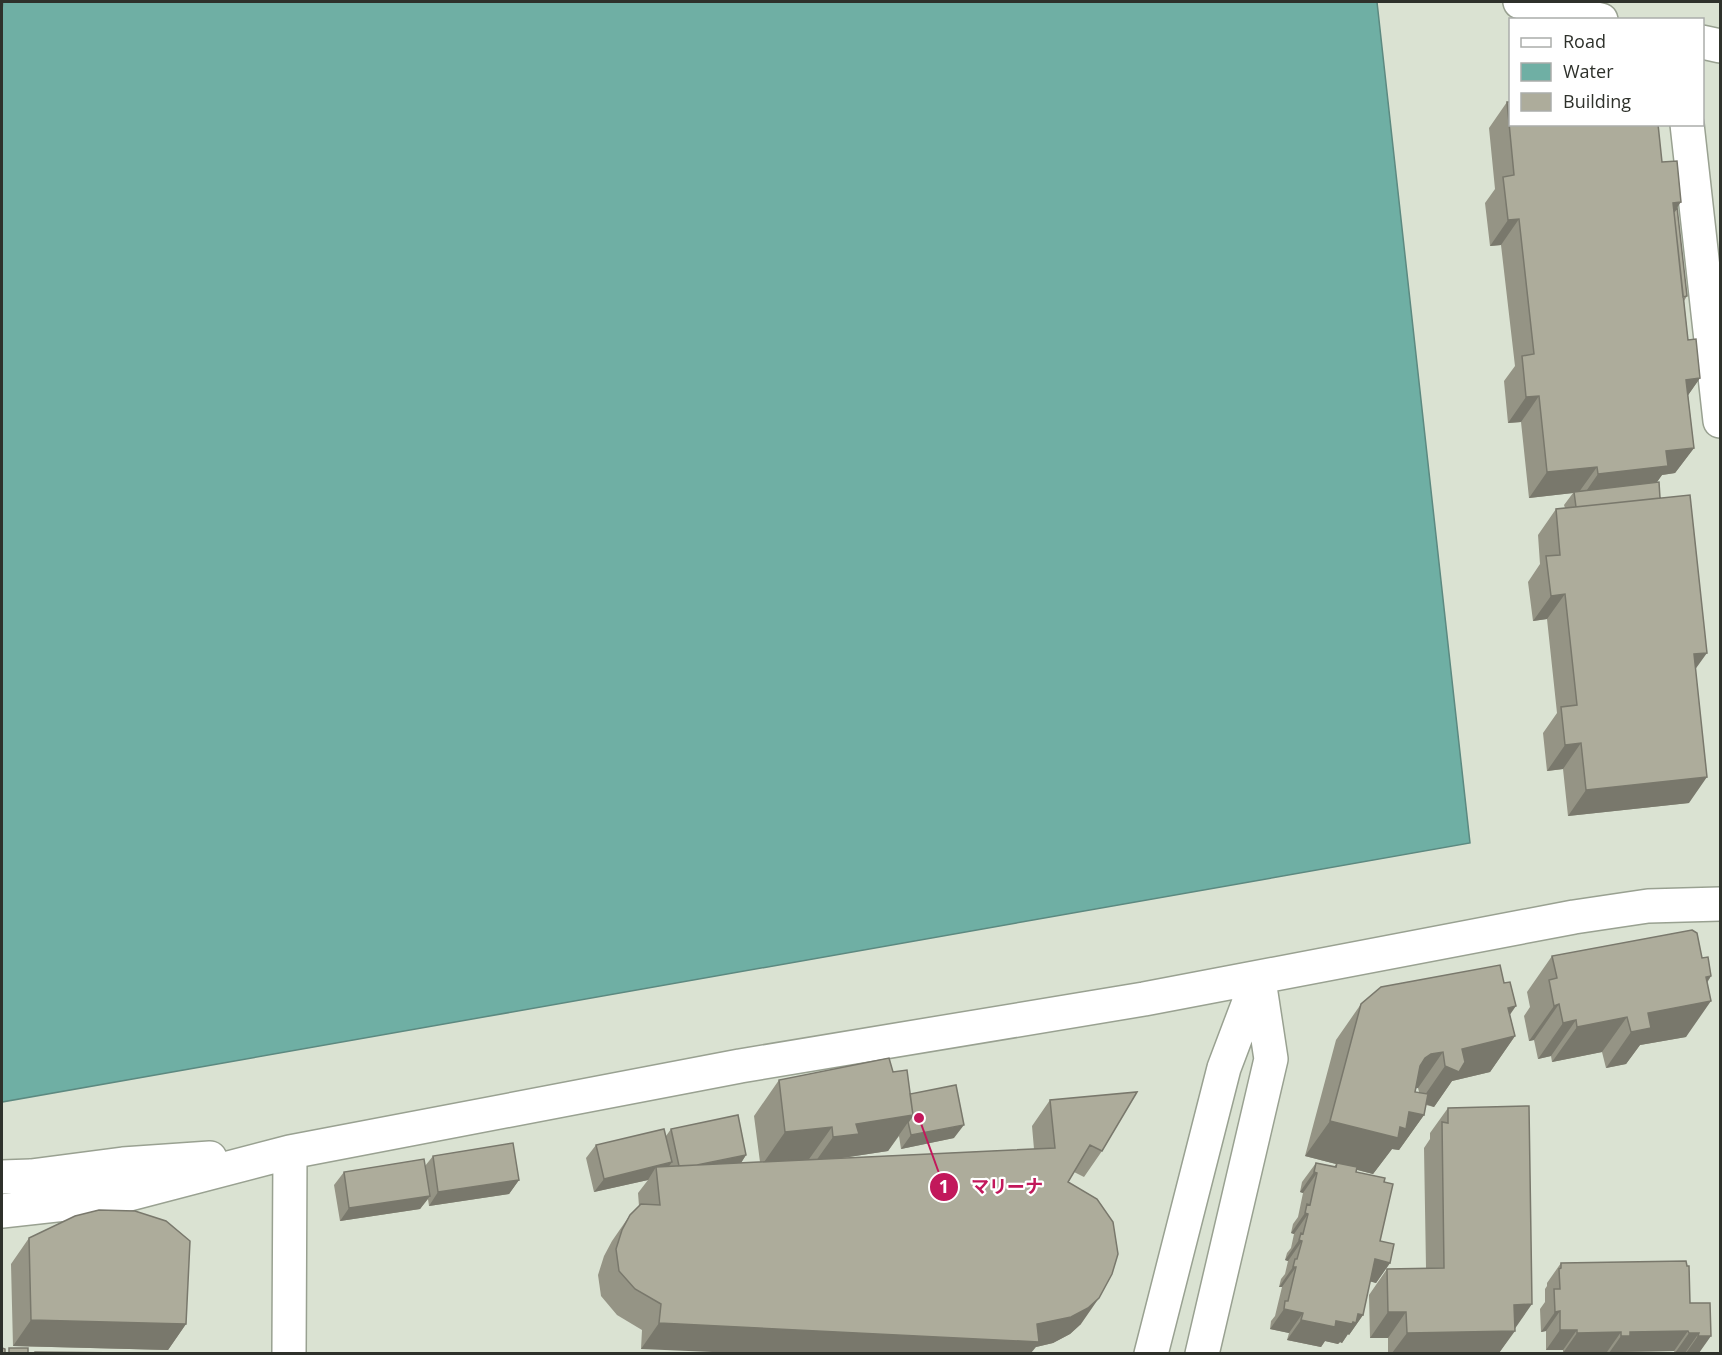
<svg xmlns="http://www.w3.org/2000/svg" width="1722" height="1355" viewBox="0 0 1722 1355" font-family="'Open Sans','Noto Sans JP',sans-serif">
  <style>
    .water { fill: #6fafa4; stroke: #5c8980; stroke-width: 1.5 }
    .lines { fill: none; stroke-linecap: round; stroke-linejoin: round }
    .tertiary-casing { stroke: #99a191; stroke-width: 36 }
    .tertiary { stroke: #fff; stroke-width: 33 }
    .wall { fill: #959485; fill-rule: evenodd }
    .shaded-wall { fill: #79786c }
    .building { fill: #adac9b; stroke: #79786c; stroke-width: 1.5 }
    .leader { fill: none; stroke: #c2185b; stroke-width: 2 }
    .callout-dot { fill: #c2185b; stroke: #fff; stroke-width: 2 }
    .mark-label { font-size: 18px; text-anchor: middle; font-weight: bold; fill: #fff }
    .callout-label { font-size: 18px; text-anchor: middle; font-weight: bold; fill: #c2185b; stroke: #fff; stroke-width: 4.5; stroke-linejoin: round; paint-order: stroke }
  </style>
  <rect width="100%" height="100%" fill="#dae2d2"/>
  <!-- water -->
  <path class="water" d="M 3,2 L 1377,2 L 1470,843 L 2,1102 L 2,10 Z"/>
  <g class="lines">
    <defs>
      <path id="tertiary" d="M 1520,2 L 1601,20
        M 1702,42 L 1720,46
        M 1687,124 L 1720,421
        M 2,1177 L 31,1176 L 123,1164 L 210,1158
        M 2,1211 L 110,1199 L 290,1152 L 740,1066 L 1144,999 L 1574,917 L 1648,906 L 1720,904
        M 289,1354 L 290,1152
        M 1151,1354 L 1224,1068 L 1258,978
        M 1202,1354 L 1271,1059 L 1259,980"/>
    </defs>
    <!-- tertiary casing -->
    <use href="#tertiary" class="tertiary-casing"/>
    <!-- tertiary -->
    <use href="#tertiary" class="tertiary"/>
  </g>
  <!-- wall -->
  <path class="wall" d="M 1507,102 L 1662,162 L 1677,207 L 1687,296 L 1684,301 L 1688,340 L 1700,378 L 1688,395 L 1694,448 L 1675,473 L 1662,475 L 1656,483 L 1660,498 L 1695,669 L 1689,803 L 1568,816 L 1563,769 L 1547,771 L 1543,733 L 1557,713 L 1547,619 L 1533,621 L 1528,582 L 1540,564 L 1538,535 L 1556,509 L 1565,508 L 1564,505 L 1573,493 L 1529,498 L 1521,422 L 1508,423 L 1504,381 L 1515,366 L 1501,245 L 1490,246 L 1485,203 L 1495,189 L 1489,128 Z
    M 1552,956 L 1702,958 L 1711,976 L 1707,983 L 1686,1037 L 1640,1045 L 1626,1064 L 1606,1068 L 1602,1052 L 1552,1062 L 1551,1056 L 1538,1059 L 1534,1040 L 1529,1041 L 1524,1016 L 1530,1007 L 1527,992 Z
    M 1361,1004 L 1510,1015 L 1515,1036 L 1490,1072 L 1452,1081 L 1434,1107 L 1426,1105 L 1424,1115 L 1399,1150 L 1392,1149 L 1373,1174 L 1357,1170 L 1356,1172 L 1384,1182 L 1380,1241 L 1390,1263 L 1376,1283 L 1370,1281 L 1363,1315 L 1349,1335 L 1348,1334 L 1342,1343 L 1340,1342 L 1338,1344 L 1325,1341 L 1321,1347 L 1287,1340 L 1289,1333 L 1270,1329 L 1271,1321 L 1275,1316 L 1282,1287 L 1279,1287 L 1281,1279 L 1285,1274 L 1288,1261 L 1285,1260 L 1287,1253 L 1291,1248 L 1294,1234 L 1291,1233 L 1293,1224 L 1298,1217 L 1303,1193 L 1300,1192 L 1302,1182 L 1316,1163 L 1334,1167 L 1336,1164 L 1305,1156 L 1336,1040 ZM 1416,1088 L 1418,1088 L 1419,1092 L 1415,1092 Z
    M 893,1072 L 910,1094 L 954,1138 L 901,1149 L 899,1136 L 888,1151 L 842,1158 L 1034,1149 L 1032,1126 L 1050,1100 L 1102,1151 L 1084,1177 L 1074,1172 L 1068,1182 L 1081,1324 L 1070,1334 L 1053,1343 L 1036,1347 L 641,1349 L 642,1330 L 617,1315 L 601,1296 L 598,1275 L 604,1256 L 612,1241 L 630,1215 L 639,1206 L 638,1193 L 648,1180 L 594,1192 L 586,1158 L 596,1145 L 666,1136 L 671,1129 L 746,1155 L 741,1163 L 760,1162 L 754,1116 L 779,1080 Z
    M 1448,1108 L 1515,1329 L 1499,1353 L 1388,1353 L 1388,1338 L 1370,1338 L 1369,1295 L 1387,1269 L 1426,1268 L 1424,1148 L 1430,1139 L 1430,1133 Z
    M 433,1156 L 519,1180 L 509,1194 L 429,1206 L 428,1199 L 420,1209 L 340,1221 L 334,1185 L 344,1172 L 425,1166 Z
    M 29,1238 L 186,1324 L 168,1350 L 13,1346 L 11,1264 Z
    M 1561,1263 L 1690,1303 L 1710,1303 L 1699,1353 L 1675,1353 L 1674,1351 L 1618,1352 L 1617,1353 L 1607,1353 L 1607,1352 L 1563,1353 L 1563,1350 L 1546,1350 L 1546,1331 L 1541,1332 L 1540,1309 L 1545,1302 L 1545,1289 L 1547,1286 L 1547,1283 Z"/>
  <!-- shaded-wall -->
  <path class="shaded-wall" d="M 1681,202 L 1663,227 L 1673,203 Z
    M 1519,219 L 1501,245 L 1490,246 L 1508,220 Z
    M 1700,378 L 1682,404 L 1686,380 Z
    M 1539,396 L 1521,422 L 1508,423 L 1526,397 Z
    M 1694,448 L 1675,473 L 1662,475 L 1650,492 L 1580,500 L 1598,474 L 1666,451 Z
    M 1597,467 L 1579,492 L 1574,492 L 1573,493 L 1529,498 L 1547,472 Z
    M 1565,594 L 1547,619 L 1533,621 L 1551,596 Z
    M 1707,653 L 1689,678 L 1694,654 Z
    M 1581,743 L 1563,769 L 1547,771 L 1565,745 Z
    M 1707,777 L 1689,803 L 1568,816 L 1586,790 Z
    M 1711,976 L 1692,1004 L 1711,1001 L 1686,1037 L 1640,1045 L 1626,1064 L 1606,1068 L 1631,1032 L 1648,1013 L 1706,977 Z
    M 1559,1004 L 1534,1040 L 1529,1041 L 1554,1006 Z
    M 1516,1006 L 1491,1042 L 1508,1008 Z
    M 1627,1017 L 1602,1052 L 1552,1062 L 1577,1027 Z
    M 1576,1020 L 1551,1056 L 1538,1059 L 1563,1023 Z
    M 1515,1036 L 1490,1072 L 1452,1081 L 1434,1107 L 1420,1102 L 1445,1066 L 1462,1049 Z
    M 1443,1052 L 1418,1088 L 1406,1090 L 1425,1058 L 1431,1054 Z
    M 1409,1112 L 1424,1115 L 1399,1150 L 1392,1149 L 1373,1174 L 1336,1164 L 1337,1163 L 1336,1164 L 1305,1156 L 1330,1121 Z
    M 913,1115 L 888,1151 L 842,1158 L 834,1170 L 808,1172 L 833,1137 L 856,1124 Z
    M 964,1125 L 954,1138 L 901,1149 L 911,1135 Z
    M 832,1127 L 807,1162 L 760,1168 L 785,1132 Z
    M 746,1155 L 737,1169 L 680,1169 Z
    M 672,1162 L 662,1176 L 656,1167 L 648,1180 L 594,1192 L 604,1179 Z
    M 1314,1172 L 1317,1173 L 1303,1193 L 1300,1192 Z
    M 519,1180 L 509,1194 L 429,1206 L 438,1192 Z
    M 430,1196 L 420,1209 L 340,1221 L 349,1208 Z
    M 1305,1213 L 1308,1214 L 1294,1234 L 1291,1233 Z
    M 1299,1240 L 1302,1241 L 1288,1261 L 1285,1260 Z
    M 1375,1259 L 1390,1263 L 1376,1283 L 1361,1279 Z
    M 1293,1267 L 1296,1267 L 1282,1287 L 1279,1287 Z
    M 1099,1298 L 1081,1324 L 1070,1334 L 1053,1343 L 1036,1347 L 1031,1353 L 736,1353 L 641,1349 L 659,1323 L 1037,1324 Z
    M 1532,1304 L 1514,1330 L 1514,1305 Z
    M 1284,1309 L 1303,1313 L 1289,1333 L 1270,1329 Z
    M 1560,1311 L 1546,1331 L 1541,1332 L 1555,1312 Z
    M 1388,1312 L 1406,1312 L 1388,1338 L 1370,1338 Z
    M 1358,1314 L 1363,1315 L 1349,1335 L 1348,1334 L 1342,1343 L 1340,1342 L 1338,1344 L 1325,1341 L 1321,1347 L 1287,1340 L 1301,1320 Z
    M 31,1320 L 186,1324 L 168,1350 L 13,1346 Z
    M 1560,1330 L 1577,1330 L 1563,1350 L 1546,1350 Z
    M 1515,1331 L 1499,1353 L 1392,1353 L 1407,1333 Z
    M 1688,1331 L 1674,1351 L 1618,1352 L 1617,1353 L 1609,1353 L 1621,1336 L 1630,1332 Z
    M 1621,1332 L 1607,1352 L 1563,1353 L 1577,1333 Z
    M 1689,1333 L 1699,1333 L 1685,1353 L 1675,1353 Z
    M 1698,1336 L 1711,1336 L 1699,1353 L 1686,1353 Z"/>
  <!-- building -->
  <path class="building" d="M 1507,102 L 1510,102 L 1510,124 L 1658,124 L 1662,162 L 1677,161 L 1681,202 L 1673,203 L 1688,340 L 1696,339 L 1700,378 L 1686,380 L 1694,448 L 1666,451 L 1668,466 L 1598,474 L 1597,467 L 1547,472 L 1539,396 L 1526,397 L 1522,356 L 1534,354 L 1519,219 L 1508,220 L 1503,177 L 1514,175 Z
    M 1677,207 L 1687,296 L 1683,297 L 1674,212 Z
    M 1659,482 L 1660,498 L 1576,507 L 1574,492 Z
    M 1690,495 L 1707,653 L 1694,654 L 1707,777 L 1586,790 L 1581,743 L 1565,745 L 1561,707 L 1577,705 L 1565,594 L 1551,596 L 1546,556 L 1560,555 L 1556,509 Z
    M 1692,930 L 1697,933 L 1702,958 L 1708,957 L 1711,976 L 1706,977 L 1711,1001 L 1648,1013 L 1651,1028 L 1631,1032 L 1627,1017 L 1577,1027 L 1576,1020 L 1563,1023 L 1559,1004 L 1554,1006 L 1549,980 L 1557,978 L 1552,956 Z
    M 1500,965 L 1504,983 L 1510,982 L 1516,1006 L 1508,1008 L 1515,1036 L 1462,1049 L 1465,1062 L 1459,1072 L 1445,1066 L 1443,1052 L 1431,1054 L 1425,1058 L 1420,1066 L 1415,1092 L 1428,1094 L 1424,1115 L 1409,1112 L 1406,1129 L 1400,1127 L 1398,1138 L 1330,1121 L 1361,1004 L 1381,987 Z
    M 889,1058 L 893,1072 L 907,1070 L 913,1115 L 856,1124 L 859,1134 L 833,1137 L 832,1127 L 785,1132 L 779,1080 Z
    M 956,1085 L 964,1125 L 911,1135 L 908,1122 L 913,1115 L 910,1094 Z
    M 1137,1092 L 1102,1151 L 1090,1145 L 1068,1182 L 1097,1199 L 1113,1222 L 1118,1254 L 1112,1274 L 1099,1298 L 1088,1308 L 1071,1317 L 1037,1324 L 1039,1342 L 659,1323 L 661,1304 L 635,1289 L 619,1271 L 616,1249 L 622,1230 L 630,1215 L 641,1204 L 660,1205 L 656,1167 L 1055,1148 L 1050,1100 Z
    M 1529,1106 L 1532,1304 L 1514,1305 L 1515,1331 L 1407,1333 L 1406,1312 L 1388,1312 L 1387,1269 L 1444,1268 L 1442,1122 L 1448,1123 L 1448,1108 Z
    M 738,1115 L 746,1155 L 697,1165 L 679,1166 L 671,1129 Z
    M 664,1129 L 672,1162 L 604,1179 L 596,1145 Z
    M 513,1143 L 519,1180 L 438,1192 L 433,1156 Z
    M 424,1159 L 430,1196 L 349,1208 L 344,1172 Z
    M 1316,1163 L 1336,1167 L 1337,1163 L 1357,1167 L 1356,1172 L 1385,1178 L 1384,1182 L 1393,1184 L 1380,1241 L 1394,1244 L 1390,1263 L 1375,1259 L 1363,1315 L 1358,1314 L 1356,1323 L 1353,1322 L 1352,1324 L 1336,1321 L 1335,1327 L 1301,1320 L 1303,1313 L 1284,1309 L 1285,1301 L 1288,1301 L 1296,1267 L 1293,1267 L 1295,1259 L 1297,1259 L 1302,1241 L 1299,1240 L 1301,1233 L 1303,1234 L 1308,1214 L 1305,1213 L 1307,1204 L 1310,1205 L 1317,1173 L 1314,1172 Z
    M 99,1210 L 135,1211 L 166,1221 L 190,1241 L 186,1324 L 31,1320 L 29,1238 L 75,1216 Z
    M 1686,1261 L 1687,1266 L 1689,1266 L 1690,1303 L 1710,1303 L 1711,1336 L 1698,1336 L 1699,1333 L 1689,1333 L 1688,1331 L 1630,1332 L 1630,1336 L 1621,1336 L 1621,1332 L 1577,1333 L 1577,1330 L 1560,1330 L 1560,1311 L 1555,1312 L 1554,1289 L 1560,1289 L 1559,1269 L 1561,1268 L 1561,1263 Z
    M 2,1348 L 5,1349 L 5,1353 L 2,1353 Z
    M 9,1348 L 28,1348 L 28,1353 L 9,1353 Z
    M 35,1352 L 128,1353 L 35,1353 Z"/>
  <!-- callouts -->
  <path class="leader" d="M919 1118L944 1187"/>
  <g class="callout-dot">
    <circle cx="919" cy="1118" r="6"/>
    <circle cx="944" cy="1187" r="15"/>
  </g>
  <g class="mark-label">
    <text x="944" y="1193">1</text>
  </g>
  <g class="callout-label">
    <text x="1007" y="1193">マリーナ</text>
  </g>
  <!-- border -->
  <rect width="1722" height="1355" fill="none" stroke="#2e312b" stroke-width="6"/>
  <!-- legend -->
  <rect x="1509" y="18" width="195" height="108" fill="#ffffff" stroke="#abadaa" stroke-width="1.5"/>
  <rect x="1521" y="38" width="30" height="9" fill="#ffffff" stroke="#abadaa" stroke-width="1.5"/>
  <text x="1563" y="48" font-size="18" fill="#2e312b">Road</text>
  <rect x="1521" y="63" width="30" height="18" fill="#6fafa4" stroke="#abadaa" stroke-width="1.5"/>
  <text x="1563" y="78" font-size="18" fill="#2e312b">Water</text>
  <rect x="1521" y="93" width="30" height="18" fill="#adac9b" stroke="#abadaa" stroke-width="1.5"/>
  <text x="1563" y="108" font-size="18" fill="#2e312b">Building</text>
</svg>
